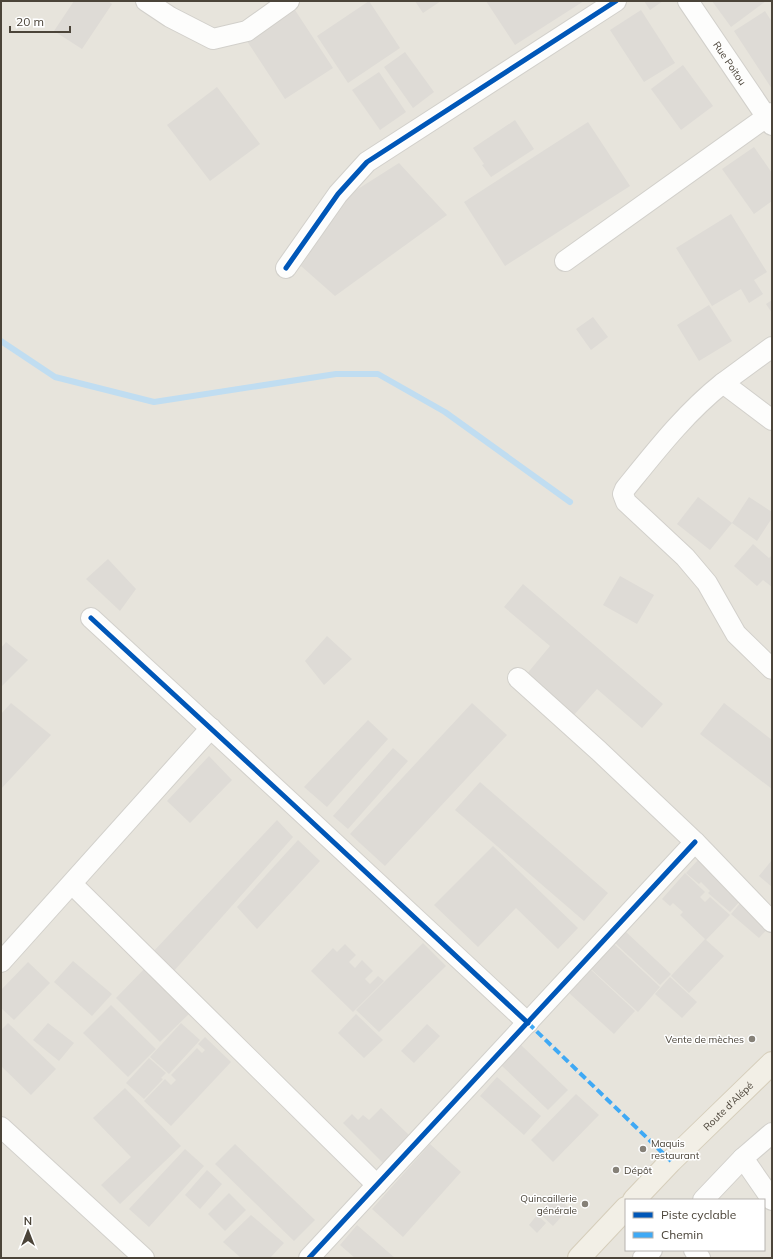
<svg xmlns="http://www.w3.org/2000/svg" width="773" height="1259" viewBox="0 0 773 1259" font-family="Mulish,sans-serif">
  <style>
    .residential { fill: #e7e4dc; fill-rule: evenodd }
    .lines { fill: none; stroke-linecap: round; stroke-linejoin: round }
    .stream { stroke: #c0ddf1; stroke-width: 6 }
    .building { fill: #dedbd6 }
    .minor-casing { stroke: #d2d0cb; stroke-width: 22 }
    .major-casing { stroke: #d6cebb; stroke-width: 24 }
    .minor { stroke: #fdfdfc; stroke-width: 20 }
    .major { stroke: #f2efe6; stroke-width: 22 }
    .quiet { stroke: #3fa9f5; stroke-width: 4; stroke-dasharray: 8 4; stroke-linecap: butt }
    .cycleway-casing { stroke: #fff; stroke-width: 8 }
    .cycleway { stroke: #0057b8; stroke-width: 5 }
    .poi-dot { fill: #868178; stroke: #fff; stroke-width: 1.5 }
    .labels { text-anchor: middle; stroke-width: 3; stroke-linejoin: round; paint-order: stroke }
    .street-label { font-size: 10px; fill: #4b4439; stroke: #fff }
    .poi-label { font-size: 10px; fill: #4b4439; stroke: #fff; text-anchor: end }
  </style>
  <rect width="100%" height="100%" fill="#f4f2ee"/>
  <!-- residential -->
  <path class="residential" d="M 1,1 L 772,1 L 772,1258 L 1,1258 ZM 626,1200 L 764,1200 L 764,1250 L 626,1250 Z"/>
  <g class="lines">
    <!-- stream -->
    <path class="stream" d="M 1,341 L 55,377 L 154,402 L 336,374 L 378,374 L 445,412 L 570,502"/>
  </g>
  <!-- building -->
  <path class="building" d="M 74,1 L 108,1 L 112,4 L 82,49 L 54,31 Z
    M 369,1 L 400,48 L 348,83 L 317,36 Z
    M 415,1 L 441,1 L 423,13 Z
    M 486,1 L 584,1 L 515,45 Z
    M 644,1 L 663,1 L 650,10 Z
    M 712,1 L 766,1 L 731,27 Z
    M 293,7 L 333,68 L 285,99 L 245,38 Z
    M 641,10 L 675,63 L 644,82 L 610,30 Z
    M 765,11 L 772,22 L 772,89 L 734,31 Z
    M 405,52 L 434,92 L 413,108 L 384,67 Z
    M 683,65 L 713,106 L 681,130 L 651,89 Z
    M 379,72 L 406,112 L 380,130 L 352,90 Z
    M 217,87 L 260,144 L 210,181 L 167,125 Z
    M 515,120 L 534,149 L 491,177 L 482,165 L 484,164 L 473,148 Z
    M 588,122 L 630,186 L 505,266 L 464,202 Z
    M 754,147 L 772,173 L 772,201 L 754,214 L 722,169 Z
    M 399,163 L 447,215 L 335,296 L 301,266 L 350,194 Z
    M 731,214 L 767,272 L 754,280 L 763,294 L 749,303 L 741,289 L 712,306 L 676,248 Z
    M 772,300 L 772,313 L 766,304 Z
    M 709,305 L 732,341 L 699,361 L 677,325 Z
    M 593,317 L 608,337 L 591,350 L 576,329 Z
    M 698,497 L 732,523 L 749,497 L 772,512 L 772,518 L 757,541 L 732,523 L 710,550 L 677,524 Z
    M 753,544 L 769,558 L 772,555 L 772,587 L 763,580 L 757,586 L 734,566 Z
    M 108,559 L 136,589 L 120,611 L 86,579 Z
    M 620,576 L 654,595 L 637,624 L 603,605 Z
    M 523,584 L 663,704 L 642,728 L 597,689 L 573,716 L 526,675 L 550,646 L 504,607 Z
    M 327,636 L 352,659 L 324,685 L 305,661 Z
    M 6,642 L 28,660 L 2,686 L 1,685 L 1,648 Z
    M 11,703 L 51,735 L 1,789 L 1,714 Z
    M 472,703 L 507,735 L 385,866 L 350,834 Z
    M 724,703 L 772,740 L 772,789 L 700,734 Z
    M 368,720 L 388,739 L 327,807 L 304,787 Z
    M 393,748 L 408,761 L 348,829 L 333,816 Z
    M 209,756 L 232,780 L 190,823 L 167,801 Z
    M 480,782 L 608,893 L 584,921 L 455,810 Z
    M 277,820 L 293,837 L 173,972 L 152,953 Z
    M 298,840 L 320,861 L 257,929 L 237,907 Z
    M 493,846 L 578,928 L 558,949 L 516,908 L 478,947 L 434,905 Z
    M 698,860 L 741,900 L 730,912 L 708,893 L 710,891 L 701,882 L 699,884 L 686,873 Z
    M 772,860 L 772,887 L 759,876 Z
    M 685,873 L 705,892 L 700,897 L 705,902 L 710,897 L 730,915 L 706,940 L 680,915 L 683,912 L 673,903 L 670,906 L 662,899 Z
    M 742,901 L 770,926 L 759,938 L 731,914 Z
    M 626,932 L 671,974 L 660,985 L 615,943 Z
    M 705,939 L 724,956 L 689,993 L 671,976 Z
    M 423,943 L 446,966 L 379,1032 L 356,1010 Z
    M 345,944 L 356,955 L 349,962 L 355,968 L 362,960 L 373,971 L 365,979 L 370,984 L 378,976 L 384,981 L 353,1012 L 311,971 L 333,948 L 337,952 Z
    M 614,944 L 660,987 L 638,1012 L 591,969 Z
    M 73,961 L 112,994 L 92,1016 L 54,982 Z
    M 28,962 L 50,983 L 14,1020 L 1,1008 L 1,990 Z
    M 146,967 L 191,1012 L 160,1042 L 116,998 Z
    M 591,970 L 635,1011 L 614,1034 L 569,993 Z
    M 670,977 L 697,1002 L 682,1018 L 655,994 Z
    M 111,1005 L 156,1049 L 128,1077 L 83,1033 Z
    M 356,1014 L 383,1040 L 364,1058 L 338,1033 Z
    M 8,1023 L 56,1069 L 31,1095 L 1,1066 L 1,1030 Z
    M 48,1023 L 74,1043 L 59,1061 L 33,1040 Z
    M 181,1023 L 200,1040 L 169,1074 L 150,1057 Z
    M 427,1024 L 440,1036 L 414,1063 L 401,1051 Z
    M 205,1037 L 231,1062 L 171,1126 L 144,1101 L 165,1079 L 171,1085 L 176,1080 L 171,1075 L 197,1048 L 202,1053 L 205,1050 L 198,1044 Z
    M 521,1045 L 568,1090 L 548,1110 L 501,1065 Z
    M 149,1058 L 166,1073 L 161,1078 L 163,1079 L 144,1099 L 126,1083 Z
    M 497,1077 L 541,1116 L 524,1135 L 480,1096 Z
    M 125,1088 L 181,1146 L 120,1204 L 101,1185 L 131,1157 L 93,1118 Z
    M 576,1094 L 599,1115 L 553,1162 L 531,1140 Z
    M 381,1108 L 410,1136 L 383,1163 L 343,1123 L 352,1114 L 358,1120 L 363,1115 L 369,1120 Z
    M 235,1144 L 315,1220 L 294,1241 L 215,1164 Z
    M 430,1144 L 461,1172 L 403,1237 L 372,1209 Z
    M 185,1149 L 204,1166 L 149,1227 L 129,1209 Z
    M 207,1170 L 222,1184 L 200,1209 L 185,1195 Z
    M 229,1193 L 246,1210 L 225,1231 L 208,1214 Z
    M 554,1195 L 569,1208 L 553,1226 L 539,1213 Z
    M 251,1215 L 284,1243 L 270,1258 L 241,1258 L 223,1242 Z
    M 537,1215 L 546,1223 L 537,1233 L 529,1225 Z
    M 357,1225 L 395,1258 L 355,1258 L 340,1245 Z"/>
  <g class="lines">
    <defs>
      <g id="minor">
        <path d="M 146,1 L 170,17 L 213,39 L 247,31 L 289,1"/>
        <path id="s1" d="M 688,1 L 772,125"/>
        <path d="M 565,261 L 772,113"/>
        <path d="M 286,268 L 338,194 L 367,162 L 616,1"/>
        <path d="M 772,347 L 723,383 L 772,420"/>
        <path d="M 723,383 C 685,413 655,452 625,489 L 623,494 L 626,502 L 685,557 L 707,583 L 736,634 L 772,669"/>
        <path d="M 91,618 L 284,796 L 528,1023"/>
        <path d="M 518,678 L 599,751 L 695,842 L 772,922"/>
        <path d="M 72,884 L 377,1185"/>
        <path d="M 1,962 L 211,728"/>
        <path d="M 1,1127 L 144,1258"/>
        <path d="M 743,1158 L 772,1200"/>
        <path d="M 703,1200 L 743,1158 L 772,1133"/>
        <path d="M 694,1250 L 700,1258"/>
        <path d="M 309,1258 L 695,842"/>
        <path d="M 643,1258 L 652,1250"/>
      </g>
      <g id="major">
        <path id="s2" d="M 634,1200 L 671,1161 L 772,1063"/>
        <path d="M 579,1258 L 626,1208"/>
      </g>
    </defs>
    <!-- minor casing -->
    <use href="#minor" class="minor-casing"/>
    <!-- major casing -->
    <use href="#major" class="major-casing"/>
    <!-- minor -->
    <use href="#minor" class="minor"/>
    <!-- major -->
    <use href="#major" class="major"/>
    <!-- quiet -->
    <path class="quiet" d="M 528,1023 L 671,1161"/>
    <defs>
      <path id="cycleway" d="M 286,268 L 338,194 L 367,162 L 616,1
        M 91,618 L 284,796 L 528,1023
        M 309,1258 L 695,842"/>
    </defs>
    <!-- cycleway casing -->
    <use href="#cycleway" class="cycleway-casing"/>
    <!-- cycleway -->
    <use href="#cycleway" class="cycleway"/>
  </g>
  <!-- markers -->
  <g class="poi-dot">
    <circle cx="752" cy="1039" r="4"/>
    <circle cx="643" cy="1149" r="4"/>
    <circle cx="616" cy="1170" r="4"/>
    <circle cx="585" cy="1204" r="4"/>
  </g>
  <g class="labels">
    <!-- street labels -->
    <g class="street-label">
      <text dy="4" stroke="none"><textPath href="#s1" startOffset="75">Rue Poitou</textPath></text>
      <text dy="4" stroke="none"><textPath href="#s2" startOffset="133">Route d'Alépé</textPath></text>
    </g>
    <!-- poi labels -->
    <g class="poi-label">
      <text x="744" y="1043">Vente de mèches</text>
      <text x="651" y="1147" text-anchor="start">Maquis<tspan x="651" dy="12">restaurant</tspan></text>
      <text x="624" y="1174" text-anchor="start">Dépôt</text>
      <text x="577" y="1202">Quincaillerie<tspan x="577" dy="12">générale</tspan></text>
    </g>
  </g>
  <!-- border -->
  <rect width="773" height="1259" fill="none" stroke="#4b4439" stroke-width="4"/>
  <!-- legend -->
  <rect x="625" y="1199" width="140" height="52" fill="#ffffff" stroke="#b7b4b0"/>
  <rect x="633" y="1212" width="20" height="6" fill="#0057b8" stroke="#b7b4b0"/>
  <text x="661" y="1219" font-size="12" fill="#4b4439">Piste cyclable</text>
  <rect x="633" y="1232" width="20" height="6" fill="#3fa9f5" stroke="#b7b4b0"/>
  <text x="661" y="1239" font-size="12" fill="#4b4439">Chemin</text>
  <!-- north arrow -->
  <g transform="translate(28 1231)" stroke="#ffffff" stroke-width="3" paint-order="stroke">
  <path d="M0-3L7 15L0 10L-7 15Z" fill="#4b4439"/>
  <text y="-6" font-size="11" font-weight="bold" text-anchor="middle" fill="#4b4439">N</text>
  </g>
  <!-- scale -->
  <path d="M10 26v6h60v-6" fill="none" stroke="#4b4439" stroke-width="2"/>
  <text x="16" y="26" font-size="12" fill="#4b4439" stroke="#ffffff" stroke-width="3" paint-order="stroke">20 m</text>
</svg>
